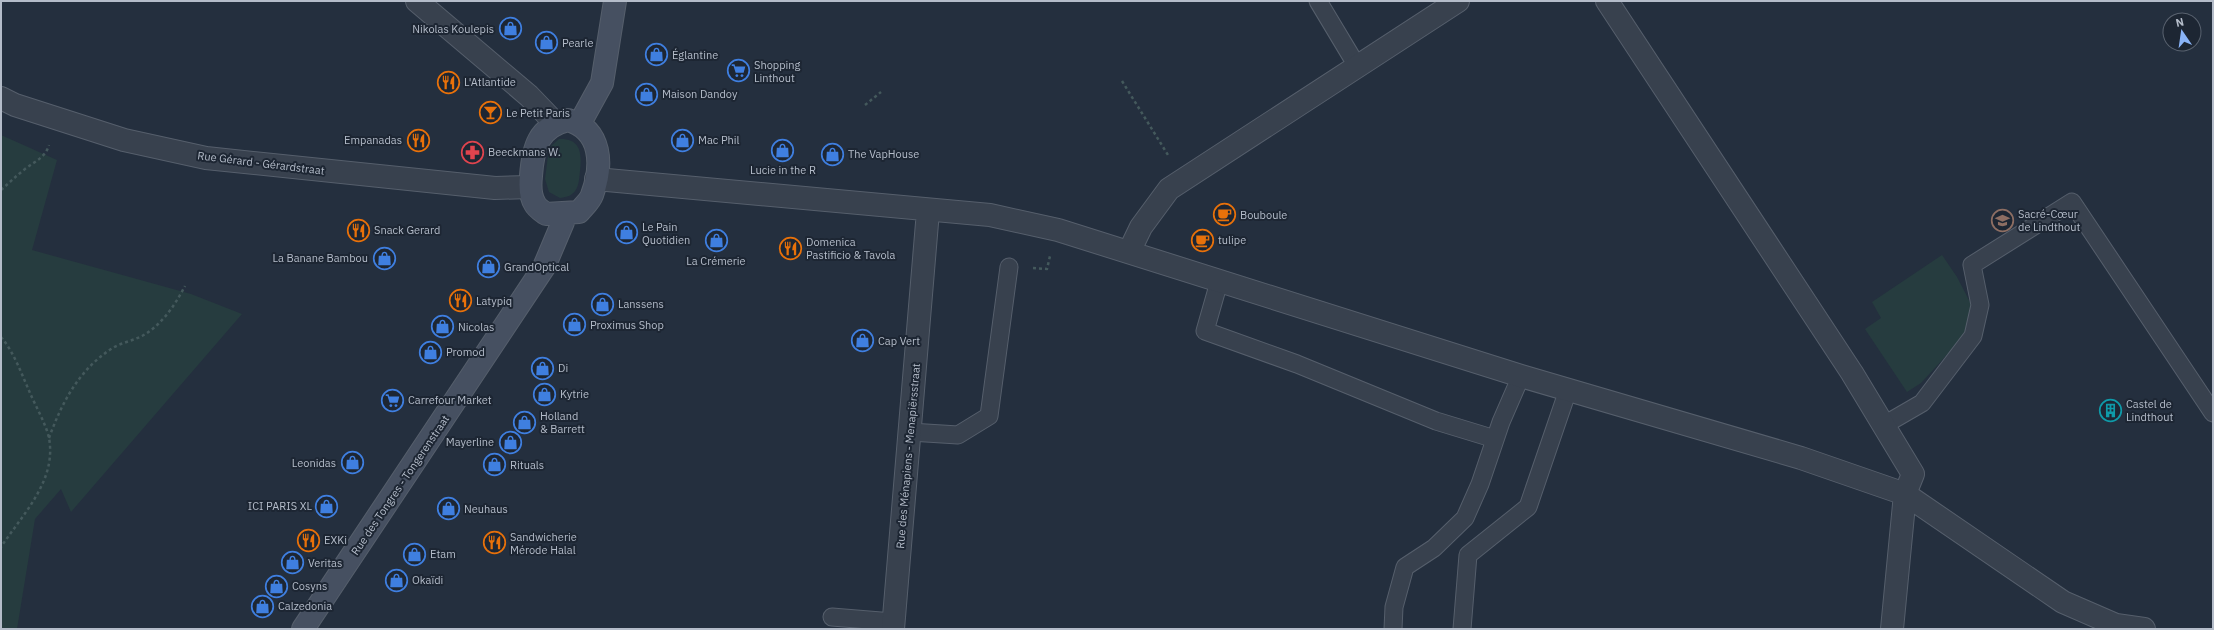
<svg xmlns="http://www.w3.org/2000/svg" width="2214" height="630" viewBox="0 0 2214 630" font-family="'IBM Plex Sans',sans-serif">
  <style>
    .green { fill: #263c3f }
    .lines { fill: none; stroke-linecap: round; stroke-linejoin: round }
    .lane-casing { stroke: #565f6c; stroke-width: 19 }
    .street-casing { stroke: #565f6c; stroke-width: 24 }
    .secondary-casing { stroke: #565f6c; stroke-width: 24 }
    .path { stroke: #44595c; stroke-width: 2.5; stroke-dasharray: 3 3; stroke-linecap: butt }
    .lane { stroke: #38414e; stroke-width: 17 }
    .street { stroke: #38414e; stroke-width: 22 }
    .secondary { stroke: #465061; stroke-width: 22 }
    .labels { text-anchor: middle; stroke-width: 4; stroke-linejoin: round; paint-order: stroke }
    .poi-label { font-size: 11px; fill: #b4bcc9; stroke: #1d2633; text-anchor: start }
    .street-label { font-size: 11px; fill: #b4bcc9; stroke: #1d2633 }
  </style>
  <rect width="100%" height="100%" fill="#242f3e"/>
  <!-- green -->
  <path class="green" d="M 1,135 L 57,160 L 32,250 L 191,294 L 242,314 L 71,512 L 61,489 L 35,519 L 17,629 L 1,629 Z
    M 559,139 C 581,138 582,154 580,171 C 579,179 579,189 572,194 C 569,197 564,197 560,198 L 549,192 L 545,179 L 549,148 Z
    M 1942,255 L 1957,277 L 1972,306 L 1966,334 L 1921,383 L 1907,392 L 1865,329 L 1881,318 L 1872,302 Z"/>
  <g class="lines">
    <defs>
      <path id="lane" d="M 1318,1 L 1357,66
        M 1219,282 L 1205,331 L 1297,364 L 1436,421 L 1495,439
        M 1884,425 L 1922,403 L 1973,336 L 1980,305 L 1972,265 L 2072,202 L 2213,413
        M 910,432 L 958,435 L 989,416 L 1009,267
        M 832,617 L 893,622
        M 1393,629 L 1394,607 L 1405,567 L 1434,548 L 1465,518 L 1480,484 L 1501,422 L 1521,376
        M 1462,629 L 1468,555 L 1528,507 L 1568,390"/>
      <path id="street" d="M 417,1 L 529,96 L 555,123
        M 1607,1 L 1852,373 L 1913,474 L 1905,494 L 1892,629
        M 1,98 L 15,105 L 124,140 L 206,158 L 495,188 L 530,187
        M 596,179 L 990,215 L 1058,230 L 1521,376 L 1801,458 L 1905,494 L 2063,602 L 2116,625 L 2144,629
        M 1129,252 L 1141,227 L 1169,189 L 1458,1
        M 893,629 L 928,211"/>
      <path id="secondary" d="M 568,120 C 602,130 603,165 592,195 C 590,201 583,207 579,212 L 546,214 C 542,211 537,208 535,204 C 530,196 530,185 531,176 C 533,148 538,127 568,120 Z
        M 580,123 L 602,83 L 615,1
        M 303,629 L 544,267 L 563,222 L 564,215"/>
    </defs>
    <!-- lane casing -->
    <use href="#lane" class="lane-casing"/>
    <!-- street casing -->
    <use href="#street" class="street-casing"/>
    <!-- secondary casing -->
    <use href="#secondary" class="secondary-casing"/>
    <!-- path -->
    <path class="path" d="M 1122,81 L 1168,155
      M 865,105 L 881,92
      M 1,190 C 9,183 16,176 25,169 C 35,161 45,158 49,145
      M 1033,268 L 1047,269 L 1050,256
      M 1,337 C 14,352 22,375 30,393 C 36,407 46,424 49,438 C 57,481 22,515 1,547
      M 49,438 C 62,402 79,370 111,349 C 120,343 132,341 142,336 C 162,325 175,305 185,286"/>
    <!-- lane -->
    <use href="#lane" class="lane"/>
    <!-- street -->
    <use href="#street" class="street"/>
    <!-- secondary -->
    <use href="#secondary" class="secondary"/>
  </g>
  <!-- icons -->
  <defs>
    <symbol id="shop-ring" viewBox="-11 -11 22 22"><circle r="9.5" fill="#1d2633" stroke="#3f7fe0" stroke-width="1.5"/><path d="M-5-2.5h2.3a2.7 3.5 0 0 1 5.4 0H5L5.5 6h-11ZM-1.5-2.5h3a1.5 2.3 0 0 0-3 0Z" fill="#3f7fe0"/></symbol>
    <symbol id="supermarket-ring" viewBox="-11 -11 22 22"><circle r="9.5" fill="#1d2633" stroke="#3f7fe0" stroke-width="1.5"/><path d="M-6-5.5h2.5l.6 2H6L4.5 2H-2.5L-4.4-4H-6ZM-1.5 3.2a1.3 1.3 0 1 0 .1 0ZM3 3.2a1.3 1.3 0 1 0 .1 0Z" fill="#3f7fe0"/></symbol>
    <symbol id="restaurant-ring" viewBox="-11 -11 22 22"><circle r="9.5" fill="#1d2633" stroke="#e8710a" stroke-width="1.5"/><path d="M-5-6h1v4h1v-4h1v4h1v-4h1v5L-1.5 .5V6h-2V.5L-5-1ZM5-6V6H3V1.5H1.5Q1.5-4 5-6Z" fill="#e8710a"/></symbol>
    <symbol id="bar-ring" viewBox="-11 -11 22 22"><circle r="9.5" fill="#1d2633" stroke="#e8710a" stroke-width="1.5"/><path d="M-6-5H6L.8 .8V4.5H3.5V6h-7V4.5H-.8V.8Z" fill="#e8710a"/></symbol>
    <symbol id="pharmacy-ring" viewBox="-11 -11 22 22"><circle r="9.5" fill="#1d2633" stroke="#e0444e" stroke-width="1.5"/><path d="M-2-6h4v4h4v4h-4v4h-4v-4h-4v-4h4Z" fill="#e0444e"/></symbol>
    <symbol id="cafe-ring" viewBox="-11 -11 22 22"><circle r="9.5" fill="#1d2633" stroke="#e8710a" stroke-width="1.5"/><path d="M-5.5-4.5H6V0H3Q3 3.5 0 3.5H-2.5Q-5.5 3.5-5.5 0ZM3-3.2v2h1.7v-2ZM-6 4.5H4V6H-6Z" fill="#e8710a"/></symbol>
    <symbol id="school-ring" viewBox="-11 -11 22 22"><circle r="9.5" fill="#1d2633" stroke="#8d6e63" stroke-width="1.5"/><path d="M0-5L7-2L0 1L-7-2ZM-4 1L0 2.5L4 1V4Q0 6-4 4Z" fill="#8d6e63"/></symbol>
    <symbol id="building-ring" viewBox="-11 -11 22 22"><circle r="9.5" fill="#1d2633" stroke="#0f9aa8" stroke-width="1.5"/><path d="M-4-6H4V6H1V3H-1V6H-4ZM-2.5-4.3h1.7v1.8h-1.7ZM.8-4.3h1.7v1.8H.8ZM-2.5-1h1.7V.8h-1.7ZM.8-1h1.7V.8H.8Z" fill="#0f9aa8"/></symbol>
  </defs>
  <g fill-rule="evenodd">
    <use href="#shop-ring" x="498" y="16" width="25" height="25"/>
    <use href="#shop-ring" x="534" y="30" width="25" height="25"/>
    <use href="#shop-ring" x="644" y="42" width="25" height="25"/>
    <use href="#supermarket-ring" x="726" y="58" width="25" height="25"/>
    <use href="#restaurant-ring" x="436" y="70" width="25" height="25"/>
    <use href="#shop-ring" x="634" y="82" width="25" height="25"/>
    <use href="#bar-ring" x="478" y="100" width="25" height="25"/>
    <use href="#restaurant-ring" x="406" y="128" width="25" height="25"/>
    <use href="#shop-ring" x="670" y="128" width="25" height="25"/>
    <use href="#shop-ring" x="770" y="138" width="25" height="25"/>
    <use href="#pharmacy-ring" x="460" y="140" width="25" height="25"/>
    <use href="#shop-ring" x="820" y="142" width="25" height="25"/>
    <use href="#cafe-ring" x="1212" y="202" width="25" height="25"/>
    <use href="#school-ring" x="1990" y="208" width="25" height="25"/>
    <use href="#restaurant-ring" x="346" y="218" width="25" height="25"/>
    <use href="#shop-ring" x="614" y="220" width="25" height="25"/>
    <use href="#cafe-ring" x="1190" y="228" width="25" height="25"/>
    <use href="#shop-ring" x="704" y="228" width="25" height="25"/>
    <use href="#restaurant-ring" x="778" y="236" width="25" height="25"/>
    <use href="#shop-ring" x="372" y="246" width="25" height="25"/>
    <use href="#shop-ring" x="476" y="254" width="25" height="25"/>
    <use href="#restaurant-ring" x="448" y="288" width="25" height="25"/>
    <use href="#shop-ring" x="590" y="292" width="25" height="25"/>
    <use href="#shop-ring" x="562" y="312" width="25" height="25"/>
    <use href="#shop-ring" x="430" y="314" width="25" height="25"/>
    <use href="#shop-ring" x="850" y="328" width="25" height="25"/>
    <use href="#shop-ring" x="418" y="340" width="25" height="25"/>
    <use href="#shop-ring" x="530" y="356" width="25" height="25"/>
    <use href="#shop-ring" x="532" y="382" width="25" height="25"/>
    <use href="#supermarket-ring" x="380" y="388" width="25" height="25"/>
    <use href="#building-ring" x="2098" y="398" width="25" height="25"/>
    <use href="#shop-ring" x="512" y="410" width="25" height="25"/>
    <use href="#shop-ring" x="498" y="430" width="25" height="25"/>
    <use href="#shop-ring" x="340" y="450" width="25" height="25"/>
    <use href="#shop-ring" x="482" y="452" width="25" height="25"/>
    <use href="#shop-ring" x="314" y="494" width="25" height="25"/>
    <use href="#shop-ring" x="436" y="496" width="25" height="25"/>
    <use href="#restaurant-ring" x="296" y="528" width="25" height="25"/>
    <use href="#restaurant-ring" x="482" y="530" width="25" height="25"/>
    <use href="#shop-ring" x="402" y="542" width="25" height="25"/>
    <use href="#shop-ring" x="280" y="550" width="25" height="25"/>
    <use href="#shop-ring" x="384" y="568" width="25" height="25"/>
    <use href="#shop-ring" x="264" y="574" width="25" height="25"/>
    <use href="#shop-ring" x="250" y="594" width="25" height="25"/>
  </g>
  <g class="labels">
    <!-- poi labels -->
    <g class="poi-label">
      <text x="494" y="33" text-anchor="end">Nikolas Koulepis</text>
      <text x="562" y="47">Pearle</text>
      <text x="672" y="59">Églantine</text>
      <text x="754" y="69">Shopping<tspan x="754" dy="13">Linthout</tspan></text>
      <text x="464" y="86">L'Atlantide</text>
      <text x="662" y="98">Maison Dandoy</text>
      <text x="506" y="117">Le Petit Paris</text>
      <text x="402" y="144" text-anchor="end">Empanadas</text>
      <text x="698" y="144">Mac Phil</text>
      <text x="488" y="156">Beeckmans W.</text>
      <text x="848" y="158">The VapHouse</text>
      <text x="783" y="174" text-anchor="middle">Lucie in the R</text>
      <text x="2018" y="218">Sacré-Cœur<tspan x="2018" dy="13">de Lindthout</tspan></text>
      <text x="1240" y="219">Bouboule</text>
      <text x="642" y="231">Le Pain<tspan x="642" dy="13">Quotidien</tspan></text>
      <text x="374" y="234">Snack Gerard</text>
      <text x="1218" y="244">tulipe</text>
      <text x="806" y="246">Domenica<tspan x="806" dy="13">Pastificio &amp; Tavola</tspan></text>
      <text x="368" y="262" text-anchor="end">La Banane Bambou</text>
      <text x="716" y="265" text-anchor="middle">La Crémerie</text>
      <text x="504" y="271">GrandOptical</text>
      <text x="476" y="305">Latypiq</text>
      <text x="618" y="308">Lanssens</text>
      <text x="590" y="329">Proximus Shop</text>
      <text x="458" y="331">Nicolas</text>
      <text x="878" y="345">Cap Vert</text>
      <text x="446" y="356">Promod</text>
      <text x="558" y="372">Di</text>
      <text x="560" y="398">Kytrie</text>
      <text x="408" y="404">Carrefour Market</text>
      <text x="2126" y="408">Castel de<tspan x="2126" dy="13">Lindthout</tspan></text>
      <text x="540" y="420">Holland<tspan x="540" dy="13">&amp; Barrett</tspan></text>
      <text x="494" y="446" text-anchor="end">Mayerline</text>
      <text x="336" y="467" text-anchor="end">Leonidas</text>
      <text x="510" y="469">Rituals</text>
      <text x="312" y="510" text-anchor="end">ICI PARIS XL</text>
      <text x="464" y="513">Neuhaus</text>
      <text x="510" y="541">Sandwicherie<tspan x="510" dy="13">Mérode Halal</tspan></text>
      <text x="324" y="544">EXKi</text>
      <text x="430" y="558">Etam</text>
      <text x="308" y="567">Veritas</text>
      <text x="412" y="584">Okaïdi</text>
      <text x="292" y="590">Cosyns</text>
      <text x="278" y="610">Calzedonia</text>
    </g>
    <!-- street labels -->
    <g class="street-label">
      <text transform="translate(261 163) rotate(7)" y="4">Rue Gérard - Gérardstraat</text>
      <text transform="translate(908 456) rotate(-85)" y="4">Rue des Ménapiens - Menapiërsstraat</text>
      <text transform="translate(400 485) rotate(-56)" y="4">Rue des Tongres - Tongerenstraat</text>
    </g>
  </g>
  <!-- border -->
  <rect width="2214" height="630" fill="none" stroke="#b4bcc9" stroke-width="4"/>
  <!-- north arrow -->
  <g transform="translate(2182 32) rotate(347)"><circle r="19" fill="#1d2633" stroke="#59626f"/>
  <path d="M0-3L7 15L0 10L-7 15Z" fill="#8ab4f8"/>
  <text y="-6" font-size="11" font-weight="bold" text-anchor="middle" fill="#b4bcc9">N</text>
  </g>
</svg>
